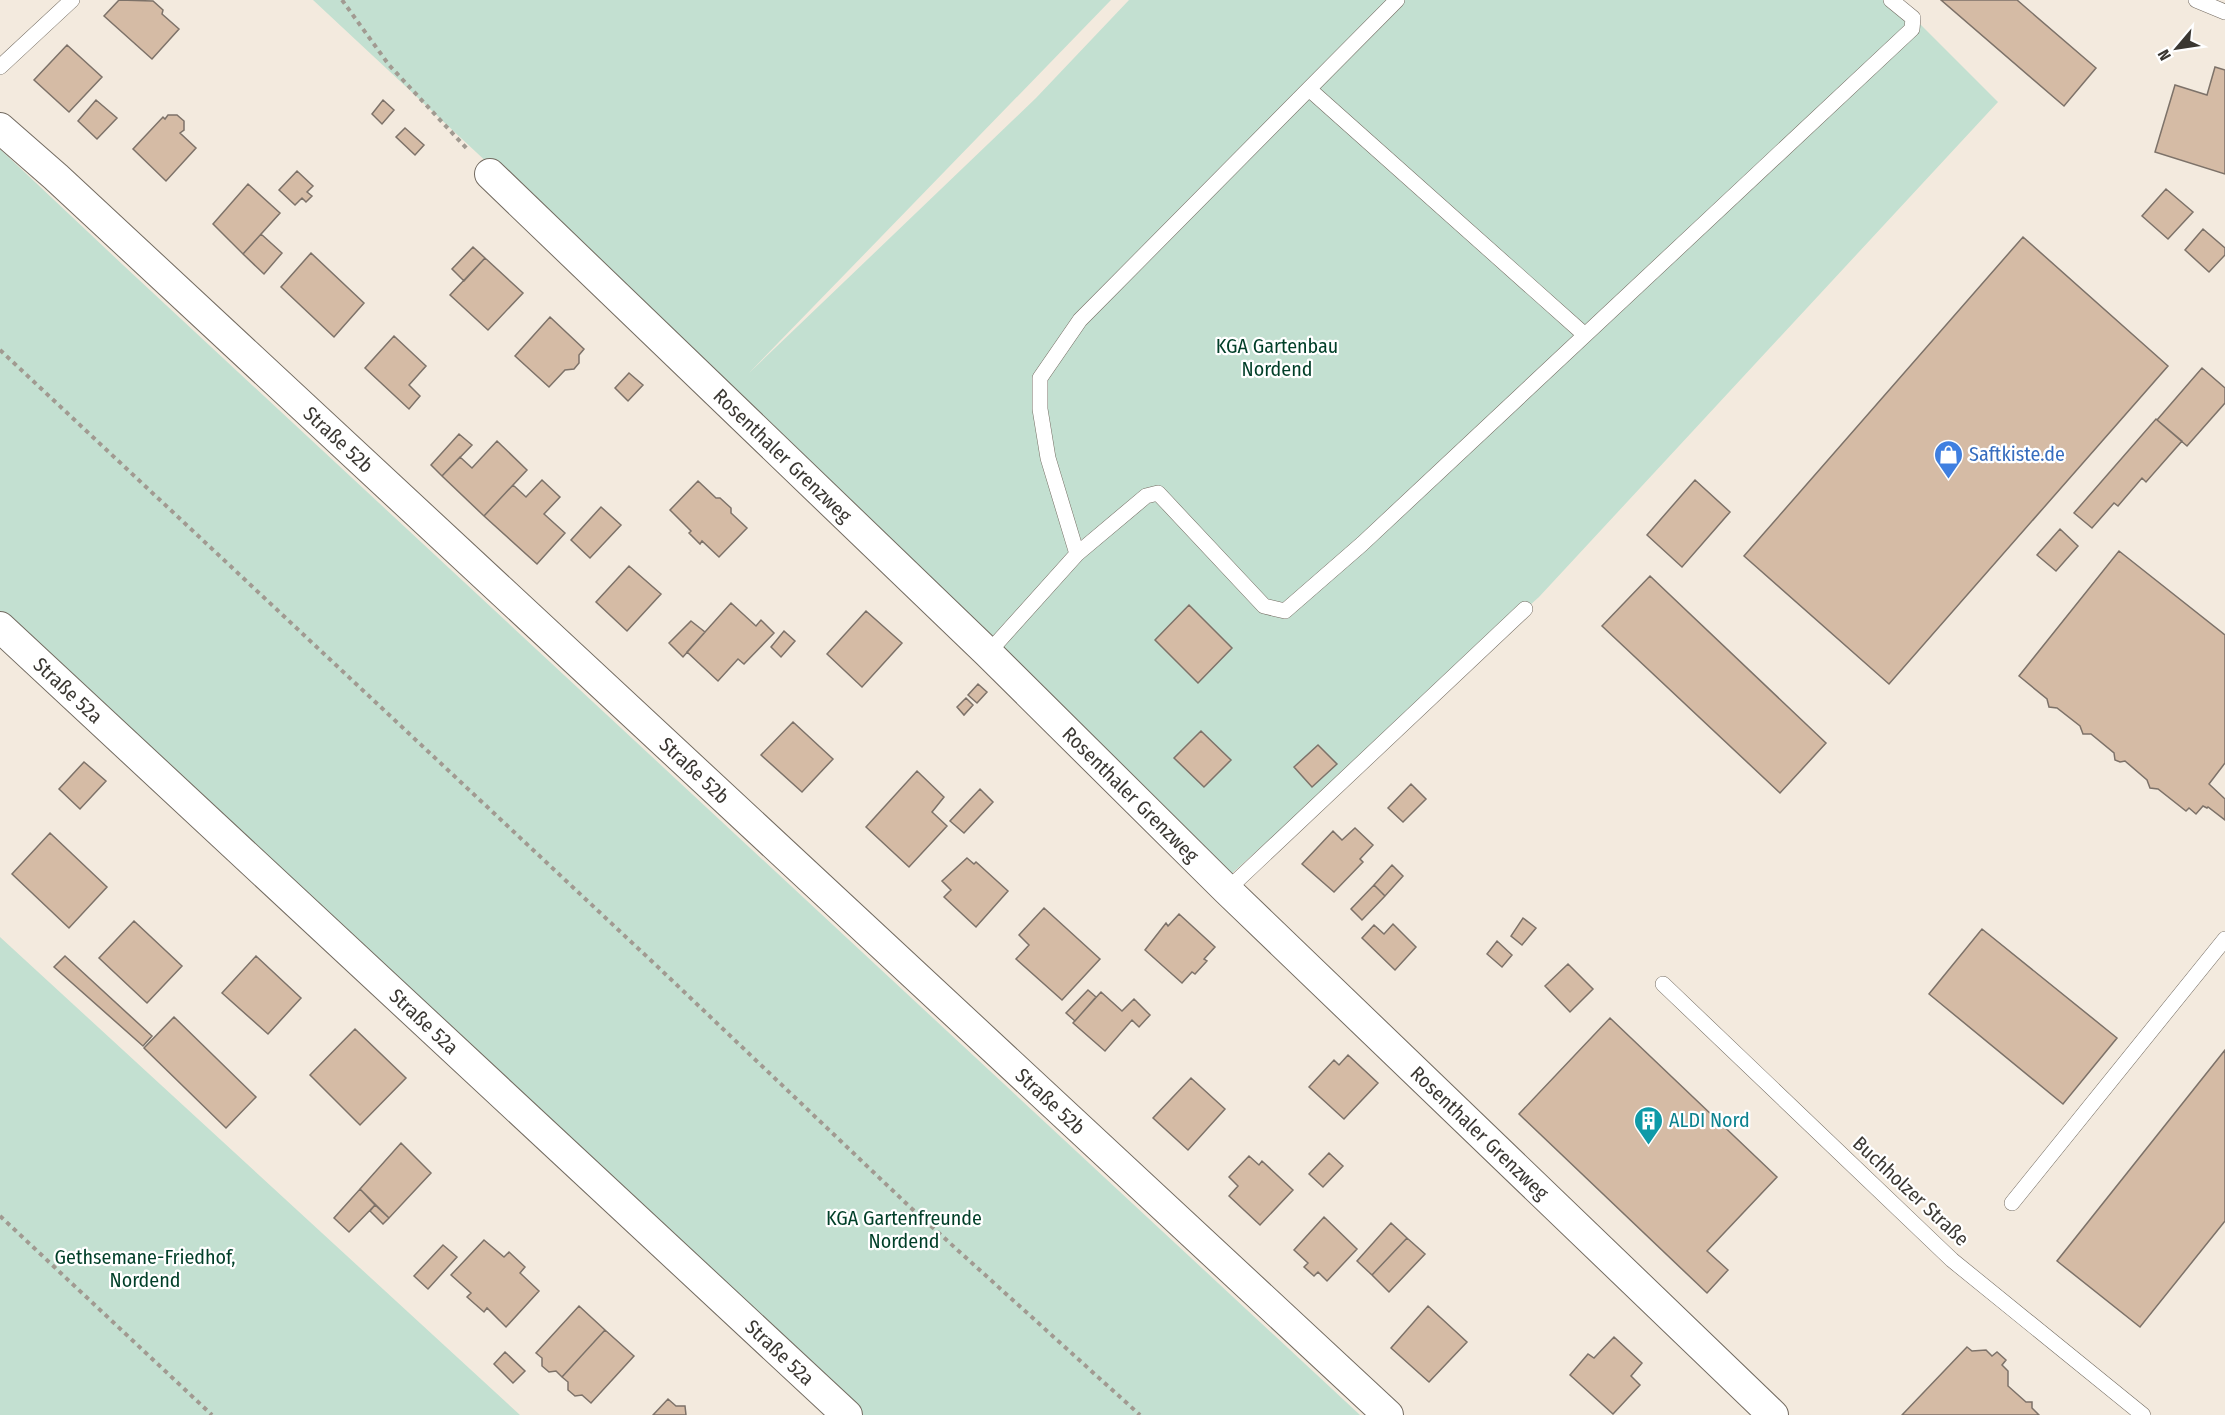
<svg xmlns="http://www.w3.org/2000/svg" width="2225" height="1415" viewBox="0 0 2225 1415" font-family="'Fira Sans Condensed',sans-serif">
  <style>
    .green { fill: #c3e0d1 }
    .building { fill: #d5bba5; stroke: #7d7269; stroke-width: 1.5 }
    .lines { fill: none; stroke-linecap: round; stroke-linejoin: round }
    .service-casing { stroke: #736b61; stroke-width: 16 }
    .minor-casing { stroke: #736b61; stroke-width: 32 }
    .path { stroke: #a19a91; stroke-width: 4; stroke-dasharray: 4.5 4.5; stroke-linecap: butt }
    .service { stroke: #fff; stroke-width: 15 }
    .minor { stroke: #fff; stroke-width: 30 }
    .labels { text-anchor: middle; stroke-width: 4.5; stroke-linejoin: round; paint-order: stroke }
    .park-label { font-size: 20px; fill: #003f28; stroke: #fff }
    .street-label { font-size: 20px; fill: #3a3732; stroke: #fff }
    .shop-label { font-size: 20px; fill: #366cbe; stroke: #fff; text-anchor: start }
    .culture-label { font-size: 20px; fill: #0d838f; stroke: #fff; text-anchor: start }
  </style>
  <rect width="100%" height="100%" fill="#f3eade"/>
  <!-- green -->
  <path class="green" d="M 313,0 L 1111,0 L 749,373 L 1036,98 L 1129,0 L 1892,0 L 1914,18 L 1998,102 L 1539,597 L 1229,876 L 731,390 Z
    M 0,149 L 123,265 L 1360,1415 L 847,1415 L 0,627 Z
    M 0,937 L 520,1415 L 0,1415 Z"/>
  <!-- building -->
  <path class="building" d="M 119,0 L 153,1 L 163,10 L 162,14 L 179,29 L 152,59 L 104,16 Z
    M 1941,0 L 2017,0 L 2096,68 L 2064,106 Z
    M 67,45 L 102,77 L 69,112 L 34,80 Z
    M 2215,67 L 2225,70 L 2225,174 L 2155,152 L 2175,85 L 2207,95 Z
    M 96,100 L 117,118 L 97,139 L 78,121 Z
    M 383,100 L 394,110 L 382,124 L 372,114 Z
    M 168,115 L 177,115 L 184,121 L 184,130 L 180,133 L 196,148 L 166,181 L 133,149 L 163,117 L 165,119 Z
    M 405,128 L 424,145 L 415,155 L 396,137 Z
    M 297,171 L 313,186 L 307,192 L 312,196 L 306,202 L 302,198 L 295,205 L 279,190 Z
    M 248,184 L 280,213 L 243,254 L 213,224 Z
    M 2166,189 L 2193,212 L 2168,239 L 2142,216 Z
    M 2203,229 L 2225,248 L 2225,255 L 2209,272 L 2185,250 Z
    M 261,234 L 282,253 L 264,274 L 243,254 Z
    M 2023,237 L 2168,366 L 1889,684 L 1744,556 Z
    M 473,247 L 485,258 L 464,281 L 452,269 Z
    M 311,253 L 364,303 L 334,337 L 281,287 Z
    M 485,258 L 523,293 L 488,330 L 450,295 Z
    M 550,317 L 584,349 L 579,355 L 579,363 L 574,369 L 565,370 L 549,387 L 515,356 Z
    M 394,336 L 426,366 L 409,385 L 420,396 L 409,409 L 365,368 Z
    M 2202,368 L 2225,388 L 2225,403 L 2187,446 L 2157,420 Z
    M 629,373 L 643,385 L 628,401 L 615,388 Z
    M 2156,419 L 2182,441 L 2146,482 L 2142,478 L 2118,506 L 2114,503 L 2092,528 L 2074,513 Z
    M 459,434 L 472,445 L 442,476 L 431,465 Z
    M 497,441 L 527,470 L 484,516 L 442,476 L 460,457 L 472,468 Z
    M 542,480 L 560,497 L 544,514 L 565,533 L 537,564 L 484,516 L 513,485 L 526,497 Z
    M 1695,480 L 1730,512 L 1682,567 L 1647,535 Z
    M 698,481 L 716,498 L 720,498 L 731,508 L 731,513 L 747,528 L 719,557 L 702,541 L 700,544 L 689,533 L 691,531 L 670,510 Z
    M 601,507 L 621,525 L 590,558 L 571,540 Z
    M 2060,529 L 2078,546 L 2056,571 L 2037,555 Z
    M 2119,551 L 2225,635 L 2225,763 L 2209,784 L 2225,799 L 2225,820 L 2208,807 L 2207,808 L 2203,806 L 2196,814 L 2189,808 L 2186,811 L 2158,789 L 2150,788 L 2147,780 L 2125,761 L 2120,762 L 2115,760 L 2114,753 L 2091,734 L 2083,734 L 2080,726 L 2057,708 L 2049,707 L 2047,699 L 2019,676 Z
    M 629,566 L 661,594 L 627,631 L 596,602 Z
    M 1650,576 L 1826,743 L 1780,793 L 1602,626 Z
    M 731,603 L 756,626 L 761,620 L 774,633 L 744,664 L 738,659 L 718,681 L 687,652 Z
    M 1189,605 L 1232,648 L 1198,683 L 1155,640 Z
    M 866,611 L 902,643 L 862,687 L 827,654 Z
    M 691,621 L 705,632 L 683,657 L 669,643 Z
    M 784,631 L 795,641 L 781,657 L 771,647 Z
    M 978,684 L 987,692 L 977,703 L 968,695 Z
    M 966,698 L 973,705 L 964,715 L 957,707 Z
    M 793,722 L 833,759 L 802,792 L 761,755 Z
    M 1201,731 L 1231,760 L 1204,787 L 1174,758 Z
    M 1318,745 L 1337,764 L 1312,787 L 1294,767 Z
    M 84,762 L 106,781 L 80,809 L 59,789 Z
    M 917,771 L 944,797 L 932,812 L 947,826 L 909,867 L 866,827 Z
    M 1411,784 L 1426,799 L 1403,822 L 1388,808 Z
    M 980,789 L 993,802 L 964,833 L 950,821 Z
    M 1355,828 L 1373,845 L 1360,859 L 1363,862 L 1334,892 L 1302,864 L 1333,831 L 1342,840 Z
    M 50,833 L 107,887 L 69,928 L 12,874 Z
    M 967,858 L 974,864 L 976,862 L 1008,891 L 976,927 L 944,897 L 951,890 L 942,881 Z
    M 1392,865 L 1403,876 L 1385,896 L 1374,885 Z
    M 1374,885 L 1385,896 L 1362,920 L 1351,909 Z
    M 1044,908 L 1100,959 L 1062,1000 L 1016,959 L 1029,945 L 1019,935 Z
    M 1179,914 L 1215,947 L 1204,959 L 1207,961 L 1195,974 L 1192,972 L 1182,983 L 1145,950 L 1166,923 L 1168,926 Z
    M 1523,918 L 1536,928 L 1522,945 L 1511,936 Z
    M 134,921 L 182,966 L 147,1003 L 99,958 Z
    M 1393,924 L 1416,947 L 1395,970 L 1362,938 L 1374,925 L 1384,934 Z
    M 1982,929 L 2117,1038 L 2063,1104 L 1929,994 Z
    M 1497,941 L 1512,955 L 1502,967 L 1487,954 Z
    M 65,956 L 152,1036 L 143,1046 L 54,967 Z
    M 256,956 L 301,998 L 268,1034 L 222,993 Z
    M 1568,964 L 1593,989 L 1570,1012 L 1545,986 Z
    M 1088,990 L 1096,997 L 1075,1021 L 1066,1013 Z
    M 1101,992 L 1122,1011 L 1134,999 L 1150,1015 L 1139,1027 L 1132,1020 L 1105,1051 L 1073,1023 Z
    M 174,1017 L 256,1097 L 226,1128 L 144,1048 Z
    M 1610,1018 L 1777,1177 L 1707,1251 L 1728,1270 L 1707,1293 L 1519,1114 Z
    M 355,1029 L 406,1078 L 360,1125 L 310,1075 Z
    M 2225,1050 L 2225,1221 L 2140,1327 L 2057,1261 Z
    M 1348,1055 L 1378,1083 L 1344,1119 L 1309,1087 L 1334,1060 L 1339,1065 Z
    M 1191,1078 L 1225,1109 L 1188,1150 L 1153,1118 Z
    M 401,1143 L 431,1173 L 389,1218 L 360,1189 Z
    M 1329,1153 L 1343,1166 L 1323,1187 L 1309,1174 Z
    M 1249,1156 L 1259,1165 L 1262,1161 L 1293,1190 L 1260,1225 L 1229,1196 L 1238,1186 L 1229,1177 Z
    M 360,1189 L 375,1205 L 349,1232 L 334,1218 Z
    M 375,1205 L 389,1218 L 383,1224 L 370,1211 Z
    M 1324,1217 L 1357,1249 L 1327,1281 L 1318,1272 L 1314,1276 L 1304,1267 L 1308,1263 L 1294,1250 Z
    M 1391,1223 L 1407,1238 L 1372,1275 L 1357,1261 Z
    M 1407,1238 L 1425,1254 L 1389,1292 L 1372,1275 Z
    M 484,1240 L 504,1257 L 509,1252 L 525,1267 L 520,1273 L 539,1291 L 506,1327 L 487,1308 L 484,1312 L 467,1297 L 471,1293 L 451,1275 Z
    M 443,1245 L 457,1257 L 428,1289 L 414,1276 Z
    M 579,1306 L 605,1330 L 562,1377 L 556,1371 L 549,1372 L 542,1366 L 542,1358 L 536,1353 Z
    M 1428,1306 L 1467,1342 L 1429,1382 L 1391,1348 Z
    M 605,1330 L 634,1356 L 591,1403 L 582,1395 L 575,1396 L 568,1390 L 568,1382 L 562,1377 Z
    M 1614,1337 L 1642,1363 L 1631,1376 L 1640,1385 L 1613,1414 L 1570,1375 L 1588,1354 L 1594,1358 Z
    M 1967,1347 L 1972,1351 L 1986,1350 L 1992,1356 L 1997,1352 L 2006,1360 L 2002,1365 L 2008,1371 L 2008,1386 L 2026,1402 L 2032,1402 L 2032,1408 L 2039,1415 L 1902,1415 Z
    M 505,1352 L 525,1371 L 513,1383 L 494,1364 Z
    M 668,1399 L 676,1406 L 685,1406 L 686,1415 L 653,1415 Z"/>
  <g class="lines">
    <defs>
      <path id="service" d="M 2196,0 L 2225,12
        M 0,67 L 72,0
        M 1309,89 L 1585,335
        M 1077,554 L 1048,458 L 1040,409 L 1040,378 L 1080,320 L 1397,0
        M 988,653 L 1077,554 L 1146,496 L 1158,493 L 1264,606 L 1285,611 L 1362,544 L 1912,29 L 1913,18 L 1891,0
        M 1227,890 L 1525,609
        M 1663,984 L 1952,1260 L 2143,1415
        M 2012,1203 L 2225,939"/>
      <g id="minor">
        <path id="s1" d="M 0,128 L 56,177 L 1388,1415"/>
        <path id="s2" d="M 490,174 L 988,653 L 1227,890 L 1773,1415"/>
        <path id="s3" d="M 0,627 L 847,1415"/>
      </g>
    </defs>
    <!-- service casing -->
    <use href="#service" class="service-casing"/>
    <!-- minor casing -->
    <use href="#minor" class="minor-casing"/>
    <!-- path -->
    <path class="path" d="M 342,0 L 389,65 L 469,151
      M 0,350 L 659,968 L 910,1207 L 1140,1415
      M 0,1216 L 212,1415"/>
    <!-- service -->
    <use href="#service" class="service"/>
    <!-- minor -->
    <use href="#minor" class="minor"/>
  </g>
  <!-- icons -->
  <defs>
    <symbol id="shop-pin" viewBox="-11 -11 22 30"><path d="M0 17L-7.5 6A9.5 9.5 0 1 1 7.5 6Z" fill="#3f7fe0" stroke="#fff"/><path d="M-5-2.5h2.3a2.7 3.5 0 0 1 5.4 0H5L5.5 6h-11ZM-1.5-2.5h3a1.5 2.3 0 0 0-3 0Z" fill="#fff"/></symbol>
    <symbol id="building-pin" viewBox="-11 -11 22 30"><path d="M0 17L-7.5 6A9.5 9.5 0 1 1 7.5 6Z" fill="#0f9aa8" stroke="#fff"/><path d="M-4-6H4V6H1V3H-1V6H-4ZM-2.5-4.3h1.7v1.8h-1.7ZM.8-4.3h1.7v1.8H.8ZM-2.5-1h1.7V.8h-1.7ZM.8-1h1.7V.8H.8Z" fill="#fff"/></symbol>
  </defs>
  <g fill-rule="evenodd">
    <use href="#shop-pin" x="1932" y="438" width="33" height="45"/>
    <use href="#building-pin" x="1632" y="1104" width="33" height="45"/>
  </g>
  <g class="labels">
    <!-- park labels -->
    <g class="park-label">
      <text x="1277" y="353">KGA Gartenbau<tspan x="1277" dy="23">Nordend</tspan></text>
      <text x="904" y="1225">KGA Gartenfreunde<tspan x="904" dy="23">Nordend</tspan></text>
      <text x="145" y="1264">Gethsemane-Friedhof,<tspan x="145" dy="23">Nordend</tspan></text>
    </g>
    <!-- street labels -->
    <g class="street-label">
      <text dy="7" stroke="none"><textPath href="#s1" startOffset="460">Straße 52b</textPath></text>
      <text dy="7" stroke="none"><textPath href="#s2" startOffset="406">Rosenthaler Grenzweg</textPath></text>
      <text dy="7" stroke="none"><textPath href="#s3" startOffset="93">Straße 52a</textPath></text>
      <text dy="7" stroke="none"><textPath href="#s1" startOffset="946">Straße 52b</textPath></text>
      <text dy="7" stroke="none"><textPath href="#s2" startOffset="892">Rosenthaler Grenzweg</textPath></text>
      <text dy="7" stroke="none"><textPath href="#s3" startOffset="579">Straße 52a</textPath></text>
      <text dy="7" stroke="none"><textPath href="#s1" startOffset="1432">Straße 52b</textPath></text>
      <text dy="7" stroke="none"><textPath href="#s2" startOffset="1378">Rosenthaler Grenzweg</textPath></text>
      <text transform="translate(1911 1191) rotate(43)" y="7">Buchholzer Straße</text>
      <text dy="7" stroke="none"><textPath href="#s3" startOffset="1065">Straße 52a</textPath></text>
    </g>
    <!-- shop labels -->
    <g class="shop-label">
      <text x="1969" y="461">Saftkiste.de</text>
    </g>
    <!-- culture labels -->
    <g class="culture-label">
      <text x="1669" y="1127">ALDI Nord</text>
    </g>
  </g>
  <!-- north arrow -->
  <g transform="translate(2177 48) rotate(241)" stroke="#ffffff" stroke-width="4.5" paint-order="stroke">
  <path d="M0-4.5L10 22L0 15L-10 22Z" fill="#3a3732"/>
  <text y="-9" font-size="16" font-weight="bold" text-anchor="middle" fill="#3a3732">N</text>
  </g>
</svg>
